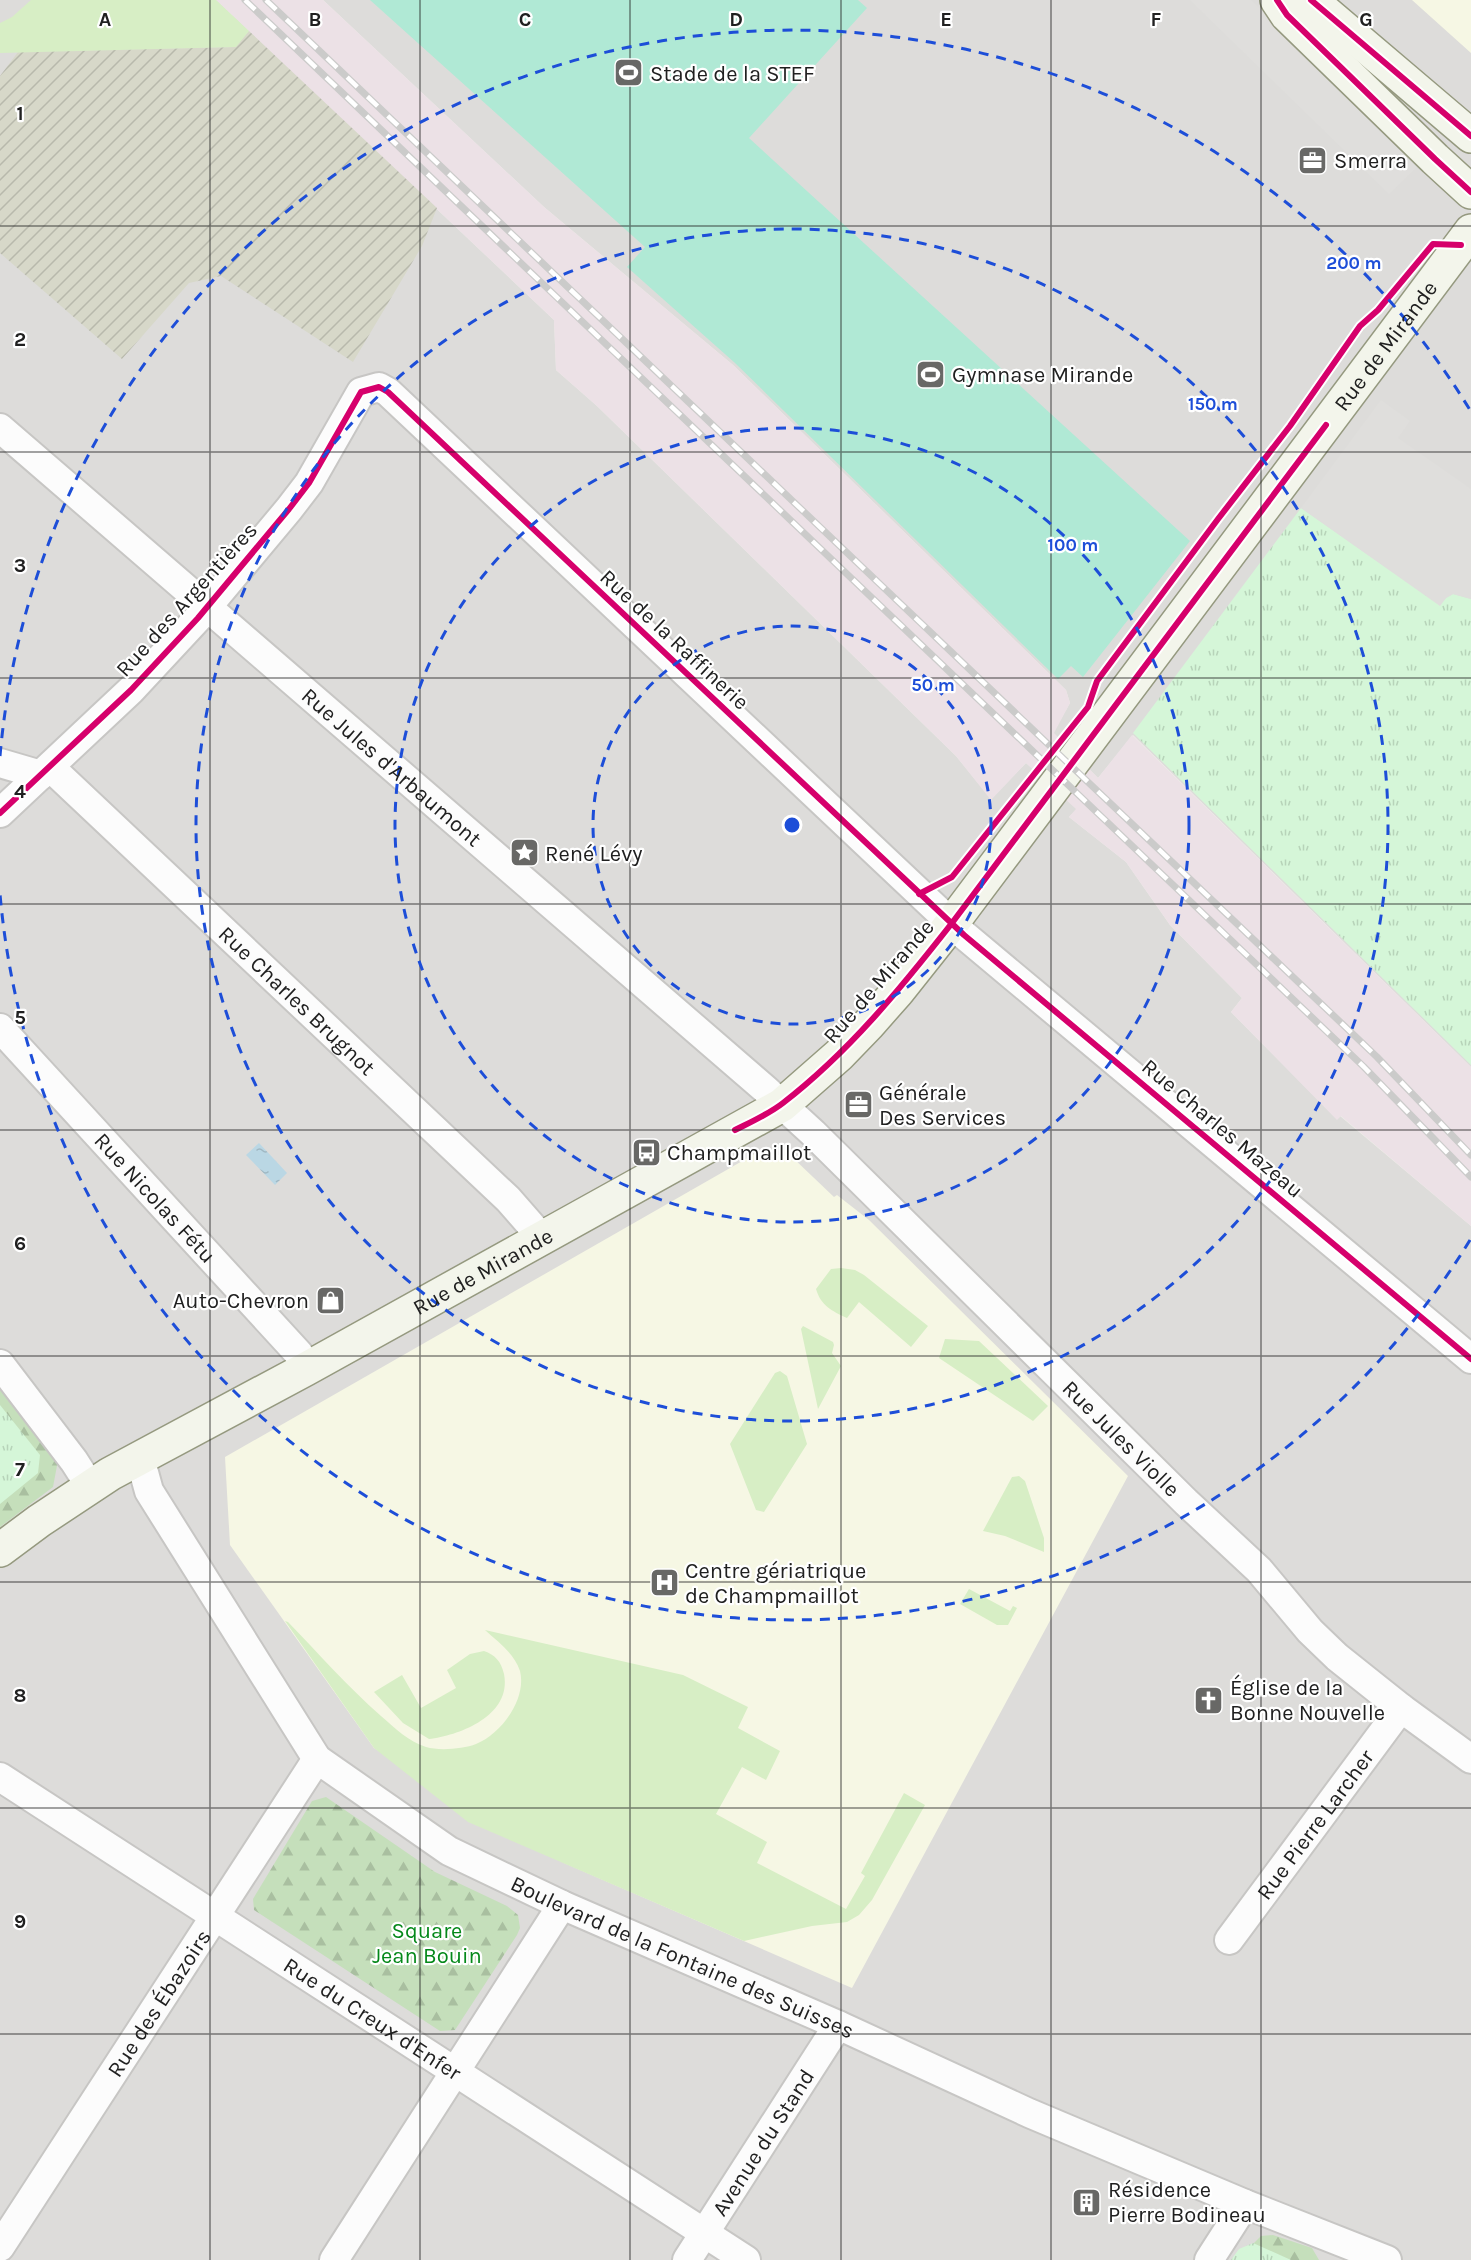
<svg xmlns="http://www.w3.org/2000/svg" width="1471" height="2260" viewBox="0 0 1471 2260" font-family="Karla,sans-serif">
  <style>
    .residential { fill: #dddcda }
    .education { fill: #f6f7e4 }
    .railway { fill: #ece1e6 }
    .construction { fill: url(#construction-furrows) }
    .grass { fill: #d7eec5 }
    .forest { fill: url(#forest-firs) }
    .park { fill: url(#park-tufts) }
    .pitch { fill: #b0e9d5 }
    .parking { fill: #dfdedc }
    .water { fill: url(#water-ripples) }
    .lines { fill: none; stroke-linecap: round; stroke-linejoin: round }
    .street-casing { stroke: #c7c6c4; stroke-width: 32 }
    .secondary-casing { stroke: #95997f; stroke-width: 36 }
    .street { stroke: #fcfcfc; stroke-width: 28 }
    .secondary { stroke: #f3f5eb; stroke-width: 33 }
    .rail-casing { stroke: #cbcbca; stroke-width: 7 }
    .rail { stroke: #fff; stroke-width: 4.5; stroke-dasharray: 14; stroke-linecap: butt }
    .cycleway-casing { stroke: #fff; stroke-width: 10 }
    .cycleway { stroke: #d6006c; stroke-width: 6 }
    .grid { fill: none; stroke: #202020; stroke-width: 1.5; stroke-opacity: 0.55 }
    .ring { fill: none; stroke: #1d4ed8; stroke-width: 3; stroke-dasharray: 10 8 }
    .labels { text-anchor: middle; stroke-width: 4.5; stroke-linejoin: round; paint-order: stroke }
    .poi-label { font-size: 22px; fill: #202020; stroke: #fff; text-anchor: start }
    .street-label { font-size: 22px; fill: #202020; stroke: #fff }
    .park-label { font-size: 22px; fill: #048819; stroke: #fff }
    .grid-label { font-size: 20px; text-anchor: middle; font-weight: bold; fill: #202020; stroke: #fff; stroke-width: 4.5; stroke-linejoin: round; paint-order: stroke }
    .centre { fill: #1d4ed8; stroke: #fff; stroke-width: 3 }
    .ring-label { font-size: 18px; text-anchor: middle; font-weight: bold; fill: #1d4ed8; stroke: #fff; stroke-width: 4.5; stroke-linejoin: round; paint-order: stroke }
  </style>
  <defs>
    <pattern id="construction-furrows" width="10" height="10" patternUnits="userSpaceOnUse" patternTransform="scale(1.5)"><rect width="10" height="10" fill="#d7d8c9"/><path d="M-1 1l2-2M0 10L10 0M9 11l2-2" fill="none" stroke="#b8b9ac"/></pattern>
    <pattern id="forest-firs" width="22" height="20" patternUnits="userSpaceOnUse" patternTransform="scale(1.5)"><rect width="22" height="20" fill="#c5dfbb"/><path d="M5 1l3.5 6h-7zM16 11l3.5 6h-7z" fill="#a9bfa0"/></pattern>
    <pattern id="park-tufts" width="24" height="20" patternUnits="userSpaceOnUse" patternTransform="scale(1.5)"><rect width="24" height="20" fill="#d5f6d8"/><path d="M3 7l-1-3M5 7V3M7 7l1-3M15 17l-1-3M17 17v-4M19 17l1-3" fill="none" stroke="#b7d3b9"/></pattern>
    <pattern id="water-ripples" width="26" height="14" patternUnits="userSpaceOnUse" patternTransform="scale(1.5)"><rect width="26" height="14" fill="#bad7e4"/><path d="M2 4q2-2 4 0t4 0M15 11q2-2 4 0t4 0" fill="none" stroke="#a0b8c3"/></pattern>
  </defs>
  <rect width="100%" height="100%" fill="#eeede8"/>
  <!-- residential -->
  <path class="residential" d="M 0,0 L 216,0 L 554,320 L 556,370 L 597,406 L 956,756 L 991,799 L 1026,763 L 1077,809 L 1069,817 L 1126,862 L 1170,925 L 1242,998 L 1231,1012 L 1337,1119 L 1340,1116 L 1471,1226 L 1471,2260 L 0,2260 Z
    M 323,0 L 1471,0 L 1471,1067 L 1133,735 L 1098,778 L 1053,733 L 1070,703 L 1066,690 L 733,365 L 544,207 Z"/>
  <!-- education -->
  <path class="education" d="M 1412,0 L 1471,0 L 1471,53 Z
    M 758,1152 L 792,1157 L 834,1197 L 837,1195 L 869,1220 L 1128,1476 L 852,1988 L 564,1863 L 374,1748 L 230,1545 L 225,1457 Z"/>
  <!-- railway -->
  <path class="railway" d="M 216,0 L 323,0 L 544,207 L 733,365 L 1066,690 L 1070,703 L 1054,733 L 1098,778 L 1132,735 L 1471,1067 L 1471,1226 L 1341,1116 L 1337,1120 L 1231,1012 L 1242,998 L 1170,925 L 1126,862 L 1069,817 L 1076,809 L 1026,763 L 991,800 L 956,756 L 597,406 L 556,370 L 554,320 Z"/>
  <!-- construction -->
  <path class="construction" d="M 249,31 L 437,208 L 422,246 L 353,362 L 221,276 L 189,283 L 122,359 L 0,253 L 0,76 L 18,52 L 235,47 Z"/>
  <!-- grass -->
  <path class="grass" d="M 31,0 L 216,0 L 249,31 L 236,47 L 0,53 L 0,23 L 12,17 Z
    M 841,1268 L 855,1270 L 864,1275 L 928,1326 L 911,1347 L 859,1302 L 847,1318 C 832,1311 821,1306 816,1289 L 831,1269 Z
    M 803,1326 L 833,1342 L 834,1345 L 832,1353 L 841,1366 L 818,1409 L 801,1329 Z
    M 945,1339 L 979,1341 L 1048,1406 L 1033,1421 L 939,1358 Z
    M 780,1371 L 787,1376 L 807,1444 L 764,1512 L 756,1510 L 730,1444 L 775,1373 Z
    M 1019,1476 L 1025,1481 L 1044,1538 L 1044,1552 L 1005,1536 L 983,1531 L 1012,1477 Z
    M 969,1589 L 1010,1611 L 1013,1606 L 1017,1608 L 1008,1625 L 997,1625 L 960,1604 Z
    M 285,1621 L 288,1622 C 319,1654 348,1687 381,1716 C 396,1729 408,1741 426,1747 C 439,1751 463,1749 476,1744 C 501,1734 527,1699 520,1671 C 514,1653 498,1642 485,1630 L 683,1675 L 748,1707 L 738,1728 L 780,1751 L 766,1780 L 742,1767 L 716,1814 L 767,1842 L 757,1863 L 846,1909 L 865,1876 L 861,1873 L 904,1793 L 925,1805 L 872,1900 L 859,1915 L 847,1922 L 812,1926 L 744,1941 L 468,1822 L 374,1748 Z
    M 484,1651 C 495,1655 501,1661 504,1674 C 512,1715 461,1735 429,1739 L 403,1723 L 374,1692 L 402,1675 L 421,1708 L 456,1688 L 447,1670 L 470,1654 Z"/>
  <!-- forest -->
  <path class="forest" d="M 0,1377 L 59,1455 L 53,1487 L 0,1527 Z
    M 326,1797 L 435,1872 L 507,1906 L 518,1915 L 520,1928 L 517,1935 L 455,2030 L 440,2031 L 254,1910 L 253,1899 L 312,1801 Z
    M 1273,2235 L 1312,2248 L 1319,2260 L 1237,2260 L 1261,2236 Z"/>
  <!-- park -->
  <path class="park" d="M 1301,508 L 1440,605 L 1446,598 L 1453,594 L 1471,599 L 1471,1065 L 1133,733 Z
    M 0,1405 L 40,1455 L 38,1473 L 0,1504 Z
    M 1253,2243 L 1291,2260 L 1231,2260 L 1239,2249 Z"/>
  <!-- pitch -->
  <path class="pitch" d="M 370,0 L 858,0 L 867,8 L 749,138 L 1190,541 L 1083,677 L 1071,666 L 1058,679 L 735,363 L 627,267 L 645,247 Z"/>
  <!-- parking -->
  <path class="parking" d="M 1190,0 L 1251,0 L 1418,166 L 1389,194 Z
    M 1381,400 L 1410,421 L 1398,438 L 1471,489 L 1471,599 L 1453,594 L 1446,598 L 1440,606 L 1301,508 Z"/>
  <!-- water -->
  <path class="water" d="M 259,1143 L 287,1173 L 275,1185 L 246,1155 Z"/>
  <g class="lines">
    <defs>
      <g id="street">
        <path id="s1" d="M 0,428 L 765,1089 L 813,1133 L 1186,1502 L 1259,1570 L 1310,1631 L 1337,1657 L 1401,1708 L 1471,1759"/>
        <path d="M 0,763 L 41,775"/>
        <path id="s2" d="M 50,767 L 508,1199 L 543,1239"/>
        <path d="M 0,813 L 131,690 L 198,618 L 289,509 L 309,483 L 361,392 L 379,387 L 388,392 L 964,935 L 1471,1359"/>
        <path id="s3" d="M 0,1028 L 299,1354 L 306,1369"/>
        <path d="M 0,1364 L 74,1461 L 90,1486"/>
        <path id="s4" d="M 140,1458 L 149,1491 L 317,1759 L 449,1851 L 562,1905 L 838,2025 L 1029,2113 L 1245,2204 L 1387,2260"/>
        <path id="s5" d="M 0,1777 L 746,2260"/>
        <path id="s6" d="M 1229,1940 L 1401,1708"/>
        <path id="s7" d="M 0,2247 L 317,1759"/>
        <path d="M 334,2260 L 562,1905"/>
        <path id="s8" d="M 687,2260 L 838,2025"/>
        <path d="M 1209,2260 L 1245,2204"/>
      </g>
      <g id="secondary">
        <path d="M 1277,0 L 1287,15 L 1435,159 L 1471,192"/>
        <path d="M 1311,0 L 1471,136"/>
        <path id="s9" d="M 0,1550 L 39,1521 L 110,1474 L 306,1369 L 782,1105 L 839,1055 L 868,1025 L 898,991 L 952,923 L 1471,231"/>
      </g>
    </defs>
    <!-- street casing -->
    <use href="#street" class="street-casing"/>
    <!-- secondary casing -->
    <use href="#secondary" class="secondary-casing"/>
    <!-- street -->
    <use href="#street" class="street"/>
    <!-- secondary -->
    <use href="#secondary" class="secondary"/>
    <defs>
      <path id="rail" d="M 245,0 L 1364,1067 L 1471,1177
        M 266,0 L 1377,1057 L 1471,1155"/>
    </defs>
    <!-- rail casing -->
    <use href="#rail" class="rail-casing"/>
    <!-- rail -->
    <use href="#rail" class="rail"/>
    <defs>
      <path id="cycleway" d="M 1277,0 L 1287,15 L 1435,159 L 1471,192
        M 1311,0 L 1471,136
        M 0,813 L 131,690 L 198,618 L 289,509 L 309,483 L 361,392 L 379,387 L 388,392 L 964,935 L 1471,1359
        M 919,894 L 952,877 L 1088,707 L 1097,681 L 1218,519 L 1290,426 L 1360,326 L 1378,310 L 1433,244 L 1461,245
        M 735,1130 C 751,1122 769,1114 783,1103 C 849,1052 901,988 952,923 L 1326,425"/>
    </defs>
    <!-- cycleway casing -->
    <use href="#cycleway" class="cycleway-casing"/>
    <!-- cycleway -->
    <use href="#cycleway" class="cycleway"/>
  </g>
  <!-- grid -->
  <path class="grid" d="M 210,0 L 210,2260M 420,0 L 420,2260M 630,0 L 630,2260M 841,0 L 841,2260M 1051,0 L 1051,2260M 1261,0 L 1261,2260M 0,226 L 1471,226M 0,452 L 1471,452M 0,678 L 1471,678M 0,904 L 1471,904M 0,1130 L 1471,1130M 0,1356 L 1471,1356M 0,1582 L 1471,1582M 0,1808 L 1471,1808M 0,2034 L 1471,2034"/>
  <!-- distance rings -->
  <g class="ring">
    <circle cx="792" cy="825" r="199"/>
    <circle cx="792" cy="825" r="397"/>
    <circle cx="792" cy="825" r="596"/>
    <path d="M1470 1240A795 795 0 0 1 0 894M0 756A795 795 0 0 1 1470 410"/>
  </g>
  <!-- icons -->
  <defs>
    <symbol id="stadium-square" viewBox="-11 -11 22 22"><rect x="-9" y="-9" width="18" height="18" rx="4" fill="#686866" stroke="#fff"/><path d="M0-5a6.5 5 0 1 0 0 10a6.5 5 0 1 0 0-10ZM-3.5-1.8h7v3.6h-7Z" fill="#fff"/></symbol>
    <symbol id="office-square" viewBox="-11 -11 22 22"><rect x="-9" y="-9" width="18" height="18" rx="4" fill="#686866" stroke="#fff"/><path d="M-6-3h4V-5.5h4V-3h4V5H-6ZM-1-4.5V-3h2v-1.5ZM-6 0V1H6V0Z" fill="#fff"/></symbol>
    <symbol id="sight-square" viewBox="-11 -11 22 22"><rect x="-9" y="-9" width="18" height="18" rx="4" fill="#686866" stroke="#fff"/><path d="M0-6L1.8-2.2L6-1.7L2.9 1.2L3.7 5.4L0 3.3L-3.7 5.4L-2.9 1.2L-6-1.7L-1.8-2.2Z" fill="#fff"/></symbol>
    <symbol id="bus-square" viewBox="-11 -11 22 22"><rect x="-9" y="-9" width="18" height="18" rx="4" fill="#686866" stroke="#fff"/><path d="M-5-6H5V4H4V6H2V4H-2V6H-4V4H-5ZM-3.5-4V0h7V-4ZM-3.5 1.2v1.5H-2V1.2ZM2 1.2v1.5H3.5V1.2Z" fill="#fff"/></symbol>
    <symbol id="shop-square" viewBox="-11 -11 22 22"><rect x="-9" y="-9" width="18" height="18" rx="4" fill="#686866" stroke="#fff"/><path d="M-5-2.5h2.3a2.7 3.5 0 0 1 5.4 0H5L5.5 6h-11ZM-1.5-2.5h3a1.5 2.3 0 0 0-3 0Z" fill="#fff"/></symbol>
    <symbol id="hospital-square" viewBox="-11 -11 22 22"><rect x="-9" y="-9" width="18" height="18" rx="4" fill="#686866" stroke="#fff"/><path d="M-5-5h3v3.5h4V-5h3V5h-3V1.5h-4V5h-3Z" fill="#fff"/></symbol>
    <symbol id="church-square" viewBox="-11 -11 22 22"><rect x="-9" y="-9" width="18" height="18" rx="4" fill="#686866" stroke="#fff"/><path d="M-1.2-6h2.4v3.5h3.3v2.4h-3.3V6h-2.4V-.1h-3.3v-2.4h3.3Z" fill="#fff"/></symbol>
    <symbol id="building-square" viewBox="-11 -11 22 22"><rect x="-9" y="-9" width="18" height="18" rx="4" fill="#686866" stroke="#fff"/><path d="M-4-6H4V6H1V3H-1V6H-4ZM-2.5-4.3h1.7v1.8h-1.7ZM.8-4.3h1.7v1.8H.8ZM-2.5-1h1.7V.8h-1.7ZM.8-1h1.7V.8H.8Z" fill="#fff"/></symbol>
  </defs>
  <g fill-rule="evenodd">
    <use href="#stadium-square" x="612" y="56" width="33" height="33"/>
    <use href="#office-square" x="1296" y="144" width="33" height="33"/>
    <use href="#stadium-square" x="914" y="358" width="33" height="33"/>
    <use href="#sight-square" x="508" y="836" width="33" height="33"/>
    <use href="#office-square" x="842" y="1088" width="33" height="33"/>
    <use href="#bus-square" x="630" y="1136" width="33" height="33"/>
    <use href="#shop-square" x="314" y="1284" width="33" height="33"/>
    <use href="#hospital-square" x="648" y="1566" width="33" height="33"/>
    <use href="#church-square" x="1192" y="1684" width="33" height="33"/>
    <use href="#building-square" x="1070" y="2186" width="33" height="33"/>
  </g>
  <g class="labels">
    <!-- poi labels -->
    <g class="poi-label">
      <text x="650" y="81">Stade de la STEF</text>
      <text x="1334" y="168">Smerra</text>
      <text x="952" y="382">Gymnase Mirande</text>
      <text x="545" y="861">René Lévy</text>
      <text x="879" y="1100">Générale<tspan x="879" dy="25">Des Services</tspan></text>
      <text x="667" y="1160">Champmaillot</text>
      <text x="309" y="1308" text-anchor="end">Auto-Chevron</text>
      <text x="685" y="1578">Centre gériatrique<tspan x="685" dy="25">de Champmaillot</tspan></text>
      <text x="1230" y="1695">Église de la<tspan x="1230" dy="25">Bonne Nouvelle</tspan></text>
      <text x="1108" y="2197">Résidence<tspan x="1108" dy="25">Pierre Bodineau</tspan></text>
    </g>
    <!-- street labels -->
    <g class="street-label">
      <text dy="8" stroke="none"><textPath href="#s9" startOffset="1872">Rue de Mirande</textPath></text>
      <text transform="translate(186 599) rotate(-48)" y="8">Rue des Argentières</text>
      <text transform="translate(675 639) rotate(43)" y="8">Rue de la Raffinerie</text>
      <text dy="8" stroke="none"><textPath href="#s1" startOffset="518">Rue Jules d'Arbaumont</textPath></text>
      <text transform="translate(878 981) rotate(-49)" y="8">Rue de Mirande</text>
      <text dy="8" stroke="none"><textPath href="#s2" startOffset="340">Rue Charles Brugnot</textPath></text>
      <text transform="translate(1223 1128) rotate(40)" y="8">Rue Charles Mazeau</text>
      <text dy="8" stroke="none"><textPath href="#s3" startOffset="230">Rue Nicolas Fétu</textPath></text>
      <text dy="8" stroke="none"><textPath href="#s9" startOffset="558">Rue de Mirande</textPath></text>
      <text dy="8" stroke="none"><textPath href="#s1" startOffset="1510">Rue Jules Violle</textPath></text>
      <text dy="8" stroke="none"><textPath href="#s6" startOffset="144">Rue Pierre Larcher</textPath></text>
      <text dy="8" stroke="none"><textPath href="#s4" startOffset="768">Boulevard de la Fontaine des Suisses</textPath></text>
      <text dy="8" stroke="none"><textPath href="#s7" startOffset="291">Rue des Ébazoirs</textPath></text>
      <text dy="8" stroke="none"><textPath href="#s5" startOffset="444">Rue du Creux d'Enfer</textPath></text>
      <text dy="8" stroke="none"><textPath href="#s8" startOffset="140">Avenue du Stand</textPath></text>
    </g>
    <!-- park labels -->
    <g class="park-label">
      <text x="427" y="1938">Square<tspan x="427" dy="25">Jean Bouin</tspan></text>
    </g>
  </g>
  <g class="grid-label">
    <text x="105" y="26">A</text>
    <text x="315" y="26">B</text>
    <text x="525" y="26">C</text>
    <text x="736" y="26">D</text>
    <text x="946" y="26">E</text>
    <text x="1156" y="26">F</text>
    <text x="1366" y="26">G</text>
    <text x="20" y="120">1</text>
    <text x="20" y="346">2</text>
    <text x="20" y="572">3</text>
    <text x="20" y="798">4</text>
    <text x="20" y="1024">5</text>
    <text x="20" y="1250">6</text>
    <text x="20" y="1476">7</text>
    <text x="20" y="1702">8</text>
    <text x="20" y="1928">9</text>
  </g>
  <circle cx="792" cy="825" r="9" class="centre"/>
  <g class="ring-label">
    <text x="1354" y="269">200 m</text>
    <text x="1213" y="410">150 m</text>
    <text x="1073" y="551">100 m</text>
    <text x="933" y="691">50 m</text>
  </g>
</svg>
